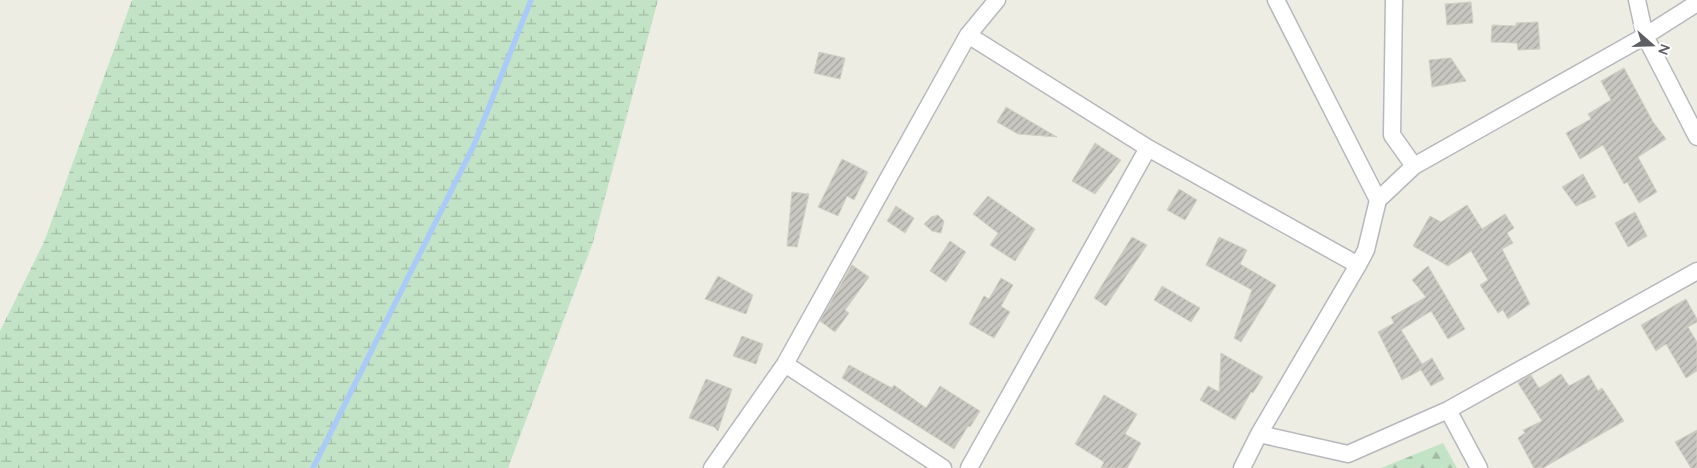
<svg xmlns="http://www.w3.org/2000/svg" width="1697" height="468" viewBox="0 0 1697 468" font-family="Quicksand,sans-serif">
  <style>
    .forest { fill: url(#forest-firs) }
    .wetland { fill: url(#wetland-marsh) }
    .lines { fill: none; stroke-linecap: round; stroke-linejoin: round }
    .stream { stroke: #aacbf8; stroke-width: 5.5 }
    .building { fill: url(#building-hatch); stroke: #d2cfc3 }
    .street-casing { stroke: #b6b8bd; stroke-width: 19 }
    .street { stroke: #fff; stroke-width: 16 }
  </style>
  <defs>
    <pattern id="forest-firs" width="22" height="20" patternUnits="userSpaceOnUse" patternTransform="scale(1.25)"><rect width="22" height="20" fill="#c3e3c7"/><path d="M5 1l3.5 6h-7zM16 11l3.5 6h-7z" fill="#a2bba5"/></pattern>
    <pattern id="wetland-marsh" width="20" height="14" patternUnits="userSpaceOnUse" patternTransform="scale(1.25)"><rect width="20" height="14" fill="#c3e3c7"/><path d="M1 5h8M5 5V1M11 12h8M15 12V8" fill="none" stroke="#a2bba5"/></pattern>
    <pattern id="building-hatch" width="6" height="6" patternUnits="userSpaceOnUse" patternTransform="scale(1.25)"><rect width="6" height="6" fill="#c9c7c1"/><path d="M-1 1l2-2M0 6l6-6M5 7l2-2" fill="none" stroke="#a6a5a0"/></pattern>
  </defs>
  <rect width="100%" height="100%" fill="#edede4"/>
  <!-- forest -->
  <path class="forest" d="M 1443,443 L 1457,468 L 1381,468 Z"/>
  <!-- wetland -->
  <path class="wetland" d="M 132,0 L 658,0 L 593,242 L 508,468 L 0,468 L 0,331 L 44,242 Z"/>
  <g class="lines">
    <!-- stream -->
    <path class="stream" d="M 313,468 L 474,145 L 531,0"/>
  </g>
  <!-- building -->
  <path class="building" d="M 1471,2 L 1473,23 L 1447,25 L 1445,4 Z
    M 1538,22 L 1540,49 L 1518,50 L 1517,43 L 1491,42 L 1492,25 L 1516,26 L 1516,23 Z
    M 819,52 L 845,58 L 840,79 L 814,73 Z
    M 1451,58 L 1466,81 L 1432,87 L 1429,60 Z
    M 1624,68 L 1653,122 L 1666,139 L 1638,157 L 1657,192 L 1639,203 L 1627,182 L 1624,184 L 1603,145 L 1580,159 L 1566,133 L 1591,119 L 1588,114 L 1611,100 L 1601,81 Z
    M 1006,107 L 1057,137 L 1018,134 L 997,122 Z
    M 1095,143 L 1121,160 L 1095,194 L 1072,181 Z
    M 842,159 L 868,172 L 854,200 L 847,196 L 838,216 L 818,207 Z
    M 1583,174 L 1596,197 L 1576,206 L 1562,187 Z
    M 1179,189 L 1197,200 L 1185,220 L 1167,210 Z
    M 792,192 L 809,194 L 797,247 L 787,246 Z
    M 988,196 L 1035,229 L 1015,261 L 990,245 L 998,233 L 973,214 Z
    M 1467,205 L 1482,229 L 1505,214 L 1514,228 L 1507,233 L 1513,243 L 1502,249 L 1530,304 L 1508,319 L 1503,310 L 1498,313 L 1480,285 L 1488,280 L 1471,251 L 1448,266 L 1413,246 L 1430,216 L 1441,222 Z
    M 896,206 L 914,218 L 905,233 L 887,221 Z
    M 1635,212 L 1647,236 L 1628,247 L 1615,223 Z
    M 938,215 L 944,221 L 941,233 L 932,231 L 924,224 L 931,217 Z
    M 1132,237 L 1147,245 L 1106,306 L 1094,298 Z
    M 1219,237 L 1247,250 L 1240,264 L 1276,285 L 1241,342 L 1234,338 L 1252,290 L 1206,265 Z
    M 950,241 L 966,252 L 946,282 L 930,271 Z
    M 852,265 L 869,277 L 845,310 L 849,313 L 835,332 L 820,321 Z
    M 1428,266 L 1465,329 L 1448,339 L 1431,311 L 1401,330 L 1422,364 L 1432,358 L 1444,379 L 1431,386 L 1421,370 L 1402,380 L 1378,332 L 1394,323 L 1391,317 L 1426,297 L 1412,280 Z
    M 718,276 L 753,295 L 746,314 L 705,299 Z
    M 1001,278 L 1013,285 L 1001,306 L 1010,312 L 994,338 L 969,324 L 984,296 L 989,299 Z
    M 1162,286 L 1200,308 L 1191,322 L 1154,300 Z
    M 1686,299 L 1697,319 L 1697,322 L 1688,327 L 1697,342 L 1697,371 L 1686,378 L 1666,344 L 1656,351 L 1641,325 Z
    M 742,336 L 763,344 L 756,364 L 733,356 Z
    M 1221,353 L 1263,377 L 1253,393 L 1251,392 L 1235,420 L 1200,400 L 1208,386 L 1219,392 Z
    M 849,365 L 892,388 L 894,385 L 926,408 L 940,386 L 980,411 L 970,427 L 968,426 L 954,449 L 842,378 Z
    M 1561,374 L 1569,386 L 1589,375 L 1598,391 L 1602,388 L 1624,421 L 1543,468 L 1534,468 L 1518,438 L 1525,433 L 1523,430 L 1542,421 L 1518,383 L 1531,375 L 1539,388 Z
    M 706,379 L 732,389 L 718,431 L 714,427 L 689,418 Z
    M 1104,395 L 1137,414 L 1125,434 L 1141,443 L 1127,468 L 1101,468 L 1104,462 L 1075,444 Z
    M 1697,430 L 1697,468 L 1691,468 L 1675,442 Z"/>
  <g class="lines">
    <defs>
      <path id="street" d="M 1276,0 L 1378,200
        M 1394,0 L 1392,135 L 1414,166
        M 1637,0 L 1645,36 L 1697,137
        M 968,35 L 1148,148 L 1358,265
        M 785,364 L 943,468
        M 1448,410 L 1479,468
        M 1259,434 L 1348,454 L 1448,410 L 1697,271
        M 712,468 L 785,364 L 968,35 L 997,0
        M 969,468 L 1148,148
        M 1242,468 L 1259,434 L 1358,265 L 1366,250 L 1378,200 L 1414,166 L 1645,36 L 1697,3"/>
    </defs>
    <!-- street casing -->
    <use href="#street" class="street-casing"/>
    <!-- street -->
    <use href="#street" class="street"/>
  </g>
  <!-- north arrow -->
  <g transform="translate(1652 45) rotate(110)" stroke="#ffffff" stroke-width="4" paint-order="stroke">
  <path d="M0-4L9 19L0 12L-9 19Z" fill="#5c5e63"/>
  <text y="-8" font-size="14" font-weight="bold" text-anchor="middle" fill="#5c5e63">N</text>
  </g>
</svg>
